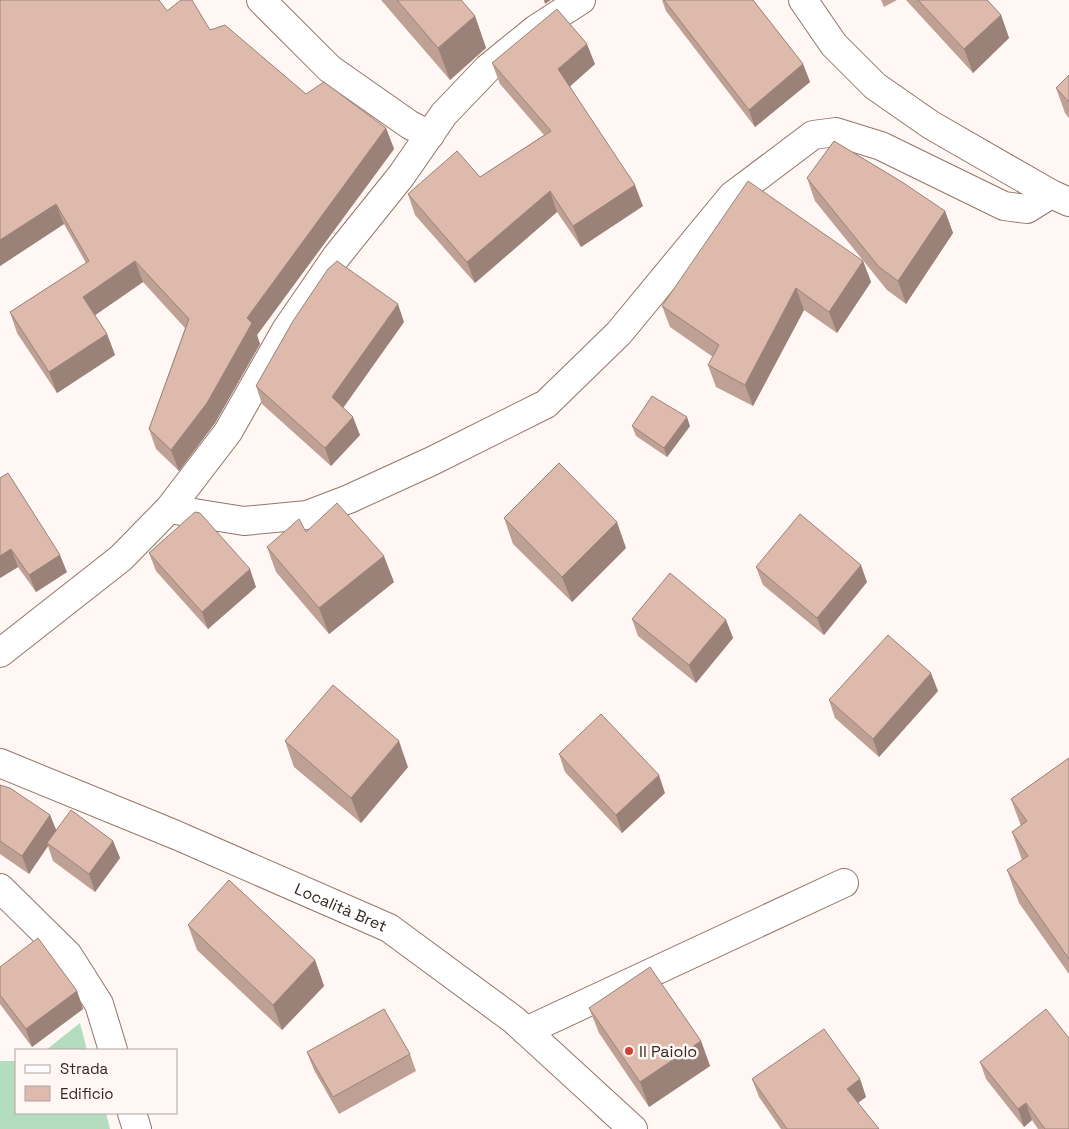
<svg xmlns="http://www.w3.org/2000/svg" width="1069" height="1129" viewBox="0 0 1069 1129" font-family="'Space Grotesk',sans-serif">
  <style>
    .green { fill: #b4dcbf }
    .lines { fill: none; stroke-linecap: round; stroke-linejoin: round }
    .minor-casing { stroke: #947467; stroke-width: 30 }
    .minor { stroke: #fff; stroke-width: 28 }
    .wall { fill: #bea094 }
    .shaded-wall { fill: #9b8278 }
    .building { fill: #ddbaac; stroke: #9b8278 }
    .poi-dot { fill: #ce4133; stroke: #fef7f4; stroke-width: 2 }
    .labels { text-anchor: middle; stroke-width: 5; stroke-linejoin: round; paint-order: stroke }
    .street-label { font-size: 16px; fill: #342722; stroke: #fef7f4 }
    .poi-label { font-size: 16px; fill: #342722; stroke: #fef7f4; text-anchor: start }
  </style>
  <rect width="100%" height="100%" fill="#fef7f4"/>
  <!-- green -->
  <path class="green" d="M 80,1023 L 87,1050 L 46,1050 Z
    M 0,1061 L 16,1061 L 16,1113 L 106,1113 L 110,1129 L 0,1129 Z"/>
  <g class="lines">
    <defs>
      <g id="minor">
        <path d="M 261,0 L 330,69 L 410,125 L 430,135"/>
        <path d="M 803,0 L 834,45 L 875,86 L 931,125 L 1051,194 L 1069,202"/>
        <path d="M 169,509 L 244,521 L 307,515 L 349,499 L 432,461 L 546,404 L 619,333 L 732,196 L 813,135 L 836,132 L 881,146 L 1004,206 L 1027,209 L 1051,194"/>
        <path d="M 0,653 L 121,558 L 169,509 L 228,432 L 286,330 L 336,257 L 401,176 L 444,114 L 488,68 L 536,29 L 581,0"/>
        <path id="s1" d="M 0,763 L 176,835 L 389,928 L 514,1020 L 633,1129"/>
        <path d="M 0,888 L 68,955 L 99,1004 L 113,1050"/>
        <path d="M 526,1031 L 844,883"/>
        <path d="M 132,1113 L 137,1129"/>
      </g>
    </defs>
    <!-- minor casing -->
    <use href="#minor" class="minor-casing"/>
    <!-- minor -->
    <use href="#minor" class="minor"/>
  </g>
  <!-- wall -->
  <path class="wall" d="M 0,0 L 167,11 L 210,30 L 306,94 L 386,128 L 394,149 L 257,335 L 260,344 L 215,423 L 179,471 L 156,449 L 149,429 L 185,328 L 143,282 L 95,315 L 107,334 L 115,355 L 57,393 L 17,333 L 10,312 L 86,263 L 64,224 L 0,266 Z
    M 381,0 L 461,0 L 475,16 L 486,48 L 450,80 Z
    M 662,0 L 753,0 L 803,64 L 810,82 L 755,127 L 666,11 Z
    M 881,0 L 897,0 L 884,7 Z
    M 906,0 L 987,0 L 1001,15 L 1009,38 L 973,73 Z
    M 492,63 L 595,64 L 570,86 L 643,206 L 581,247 L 557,212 L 475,283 L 415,215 L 408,194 L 480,177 L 544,135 L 500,84 Z
    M 1069,75 L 1069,118 L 1065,113 L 1056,88 Z
    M 807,178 L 945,211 L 953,233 L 906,304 L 887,290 L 815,201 Z
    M 863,261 L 871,282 L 837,333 L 804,310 L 753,406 L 716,387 L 708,365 L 713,357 L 670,327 L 662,306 Z
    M 404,322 L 343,408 L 360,435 L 331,466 L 262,404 L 256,386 Z
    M 632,426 L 690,426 L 667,457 L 636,436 Z
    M 0,478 L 67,572 L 36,592 L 18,567 L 0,578 Z
    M 504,518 L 626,548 L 572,602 L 513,544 Z
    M 306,532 L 394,582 L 329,634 L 276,572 L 267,547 Z
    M 149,553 L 256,587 L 208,629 L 156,571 Z
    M 756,567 L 867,582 L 824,635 L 763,585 Z
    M 632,619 L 726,620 L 733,638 L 696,683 L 638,636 Z
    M 938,691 L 879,757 L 835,718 L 829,700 Z
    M 285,741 L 408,767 L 361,823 L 294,767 Z
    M 559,754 L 665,793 L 622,833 L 565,772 Z
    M 1069,758 L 1069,974 L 1019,903 L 1007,870 L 1022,860 L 1012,832 L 1021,826 L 1011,799 Z
    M 0,785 L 50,815 L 56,830 L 113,841 L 120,858 L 95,892 L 53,861 L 48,846 L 29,874 L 0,854 Z
    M 188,925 L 315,960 L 324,986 L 282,1030 L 197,950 Z
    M 0,967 L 77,991 L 83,1009 L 32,1047 L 0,1004 Z
    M 589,1008 L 701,1041 L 710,1066 L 649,1107 L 599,1033 Z
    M 307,1052 L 410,1054 L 416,1071 L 339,1114 L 314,1070 Z
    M 980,1062 L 1069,1129 L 1038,1129 L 1032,1120 L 1024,1127 L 986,1079 Z
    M 752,1079 L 860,1079 L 866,1097 L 858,1103 L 879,1129 L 781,1129 L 759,1097 Z"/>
  <!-- shaded-wall -->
  <path class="shaded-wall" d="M 544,0 L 551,0 L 545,4 Z
    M 1001,15 L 1009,38 L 973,73 L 964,49 Z
    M 475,16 L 486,48 L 450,80 L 438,48 Z
    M 587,44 L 595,64 L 566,90 L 558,69 Z
    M 803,64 L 810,82 L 755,127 L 749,110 Z
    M 386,128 L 394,149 L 257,335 L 260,344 L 215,423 L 179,471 L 171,450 L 247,318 Z
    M 635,185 L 643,206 L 581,247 L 573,226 Z
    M 550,191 L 557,212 L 475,283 L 467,262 Z
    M 56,204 L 64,224 L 0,266 L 0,240 Z
    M 945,211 L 953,233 L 906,304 L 898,281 Z
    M 135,261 L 143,282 L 91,318 L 83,297 Z
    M 863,261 L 871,282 L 837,333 L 829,312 Z
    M 796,288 L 804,310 L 753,406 L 745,385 Z
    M 398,304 L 404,322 L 338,415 L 332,397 Z
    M 107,334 L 115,355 L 57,393 L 49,372 Z
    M 353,417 L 360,435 L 331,466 L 325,448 Z
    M 687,417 L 690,426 L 667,457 L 664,448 Z
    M 617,522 L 626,548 L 572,602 L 562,577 Z
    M 11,549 L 18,567 L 0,578 L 0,556 Z
    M 60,555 L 67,572 L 36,592 L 29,575 Z
    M 384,556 L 394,582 L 329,634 L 319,608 Z
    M 861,565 L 867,582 L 824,635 L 817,618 Z
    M 250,569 L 256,587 L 208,629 L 202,612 Z
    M 726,620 L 733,638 L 696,683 L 689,665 Z
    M 931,673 L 938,691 L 879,757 L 873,739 Z
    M 399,741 L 408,767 L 361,823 L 351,798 Z
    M 659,775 L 665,793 L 622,833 L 616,815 Z
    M 50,815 L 57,832 L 47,843 L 48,846 L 29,874 L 22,856 Z
    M 113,841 L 120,858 L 95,892 L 89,874 Z
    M 315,960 L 324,986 L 282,1030 L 273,1005 Z
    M 77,991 L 83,1009 L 32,1047 L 26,1029 Z
    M 701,1041 L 710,1066 L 649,1107 L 640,1082 Z
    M 860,1079 L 866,1097 L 853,1106 L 847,1089 Z
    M 1026,1103 L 1032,1120 L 1024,1127 L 1018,1109 Z"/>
  <!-- building -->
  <path class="building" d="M 0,0 L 159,0 L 167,11 L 181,0 L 192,0 L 210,30 L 225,25 L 306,94 L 324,82 L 386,128 L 247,318 L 252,323 L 207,403 L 171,450 L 149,429 L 189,319 L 135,261 L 83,297 L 107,334 L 49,372 L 10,312 L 89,261 L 56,204 L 0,240 Z
    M 397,0 L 461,0 L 475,16 L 438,48 Z
    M 664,0 L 753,0 L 803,64 L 749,110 Z
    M 918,0 L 987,0 L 1001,15 L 964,49 Z
    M 557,9 L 587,44 L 558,69 L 635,185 L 573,226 L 550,191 L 467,262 L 408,194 L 457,151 L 480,177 L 551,131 L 492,63 Z
    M 1069,75 L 1069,102 L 1056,88 Z
    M 834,141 L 902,182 L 945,211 L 898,281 L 879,267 L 807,178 Z
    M 748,181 L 863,261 L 829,312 L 796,288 L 745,385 L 708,365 L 719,345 L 662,306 Z
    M 337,261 L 398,304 L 332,397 L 353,417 L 325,448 L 256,386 L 293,321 L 328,269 Z
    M 652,396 L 687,417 L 664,448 L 632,426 Z
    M 559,463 L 617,522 L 562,577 L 504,518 Z
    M 8,473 L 60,555 L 29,575 L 11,549 L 0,556 L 0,478 Z
    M 337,503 L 384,556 L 319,608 L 267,547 L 299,519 L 306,532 Z
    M 195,512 L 200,513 L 250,569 L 202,612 L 149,553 Z
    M 800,514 L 861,565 L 817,618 L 756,567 Z
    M 670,573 L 726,620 L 689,665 L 632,619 Z
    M 888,635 L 931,673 L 873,739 L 829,700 Z
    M 333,685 L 399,741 L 351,798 L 285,741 Z
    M 601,714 L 659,775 L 616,815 L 559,754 Z
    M 1069,758 L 1069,959 L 1007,870 L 1028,856 L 1012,832 L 1027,821 L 1011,799 Z
    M 0,785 L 10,788 L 50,815 L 22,856 L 0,841 Z
    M 71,810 L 113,841 L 89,874 L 47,843 Z
    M 229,880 L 315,960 L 273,1005 L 188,925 Z
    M 38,938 L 77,991 L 26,1029 L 0,995 L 0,967 Z
    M 650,967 L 701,1041 L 640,1082 L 589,1008 Z
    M 384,1009 L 410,1054 L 333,1097 L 307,1052 Z
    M 1046,1009 L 1069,1038 L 1069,1129 L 1045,1129 L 1026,1103 L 1018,1109 L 980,1062 Z
    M 824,1029 L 860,1079 L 847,1089 L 879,1129 L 787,1129 L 752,1079 Z"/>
  <!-- markers -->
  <circle class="poi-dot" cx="629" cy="1051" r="5"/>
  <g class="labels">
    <!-- street labels -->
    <g class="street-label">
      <text dy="6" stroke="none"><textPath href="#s1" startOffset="370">Località Bret</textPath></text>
    </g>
    <!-- poi labels -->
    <g class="poi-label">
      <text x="639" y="1057">Il Paiolo</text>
    </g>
  </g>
  <!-- legend -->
  <rect x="15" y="1049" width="162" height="65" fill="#fef7f4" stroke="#ada4a0"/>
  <rect x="25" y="1065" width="25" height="8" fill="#ffffff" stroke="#ada4a0"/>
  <text x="60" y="1074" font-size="15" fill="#342722">Strada</text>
  <rect x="25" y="1086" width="25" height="15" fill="#ddbaac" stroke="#ada4a0"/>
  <text x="60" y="1099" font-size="15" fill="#342722">Edificio</text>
</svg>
